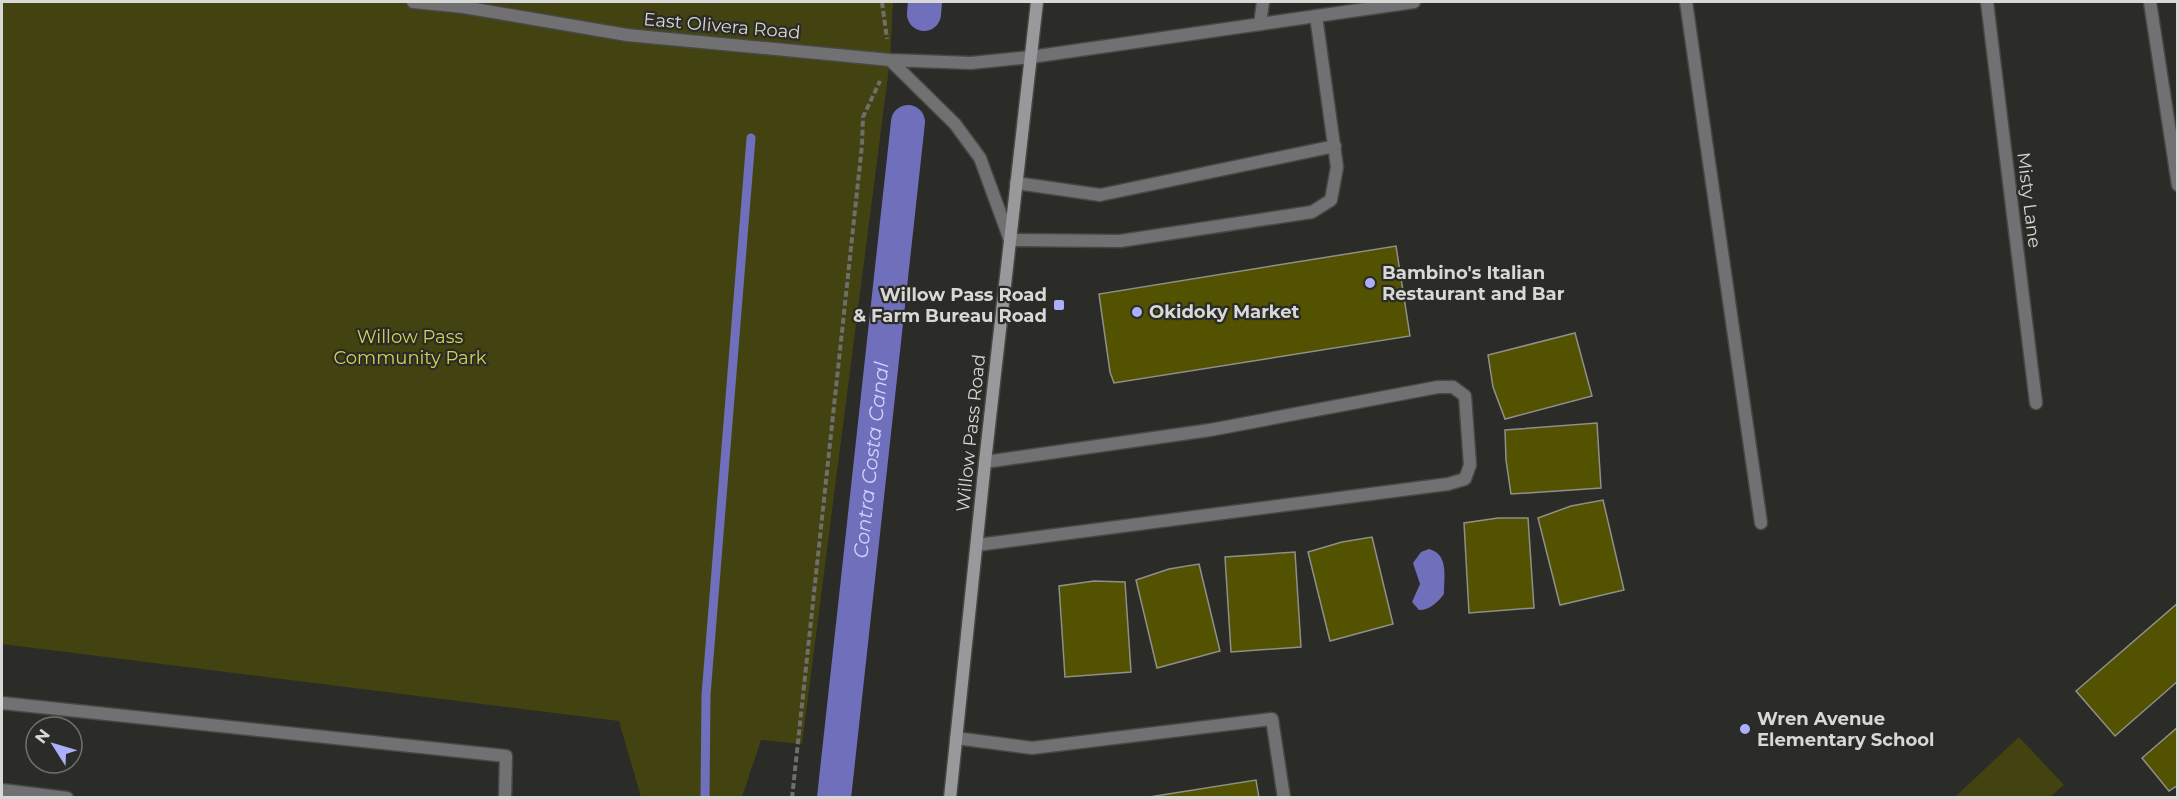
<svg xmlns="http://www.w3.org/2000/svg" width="2179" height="799" viewBox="0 0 2179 799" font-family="Montserrat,sans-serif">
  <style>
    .green { fill: #434311 }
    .water { fill: #6f6fbc }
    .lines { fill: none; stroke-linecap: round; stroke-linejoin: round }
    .stream { stroke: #6f6fbc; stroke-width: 9 }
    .canal { stroke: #6f6fbc; stroke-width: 34 }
    .building { fill: #525200; stroke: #8f8f8c; stroke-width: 1.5 }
    .service-casing { stroke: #474744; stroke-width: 15 }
    .minor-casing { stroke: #474744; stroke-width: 15 }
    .tertiary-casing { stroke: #474744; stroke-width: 15 }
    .secondary-casing { stroke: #474744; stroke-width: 15 }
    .path { stroke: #6e6e6b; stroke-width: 4; stroke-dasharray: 6 3; stroke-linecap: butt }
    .service { stroke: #717173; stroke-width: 12 }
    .minor { stroke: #717173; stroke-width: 12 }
    .tertiary { stroke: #717173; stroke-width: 12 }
    .secondary { stroke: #99999b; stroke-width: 12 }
    .poi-dot { fill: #acaffb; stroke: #2b2b28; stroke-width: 2 }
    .labels { text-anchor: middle; stroke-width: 4.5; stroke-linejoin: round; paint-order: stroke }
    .street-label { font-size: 18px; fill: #d8d8d6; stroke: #2b2b28 }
    .poi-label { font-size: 18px; font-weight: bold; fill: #d8d8d6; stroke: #2b2b28; text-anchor: start }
    .park-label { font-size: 18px; fill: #d2d256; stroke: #2b2b28 }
    .water-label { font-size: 20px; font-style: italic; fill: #cfd2fd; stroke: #2b2b28 }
  </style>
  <rect width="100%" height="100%" fill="#2b2b28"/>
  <!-- green -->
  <path class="green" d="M 2,2 L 893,2 L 890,60 L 802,744 L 761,740 L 742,797 L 641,797 L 619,721 L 2,644 Z
    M 2019,737 L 2064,785 L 2050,797 L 1955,797 Z"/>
  <!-- water -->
  <path class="water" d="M 1429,549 C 1449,554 1444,577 1444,594 C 1438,602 1430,610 1419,610 L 1412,602 L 1420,584 L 1413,563 L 1421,552 Z"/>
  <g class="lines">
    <!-- stream -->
    <path class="stream" d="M 705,798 L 706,695 L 751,138"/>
    <!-- canal -->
    <g class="canal">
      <path d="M 924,14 L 925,2"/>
      <path id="s1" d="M 834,798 L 908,122"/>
    </g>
  </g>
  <!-- building -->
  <path class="building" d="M 1396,246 L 1410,336 L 1114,383 L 1110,372 L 1099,294 Z
    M 1575,333 L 1592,396 L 1505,419 L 1493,387 L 1488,355 Z
    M 1597,423 L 1601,488 L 1511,494 L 1506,460 L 1505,430 Z
    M 1603,500 L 1624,590 L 1560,605 L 1538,518 L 1571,506 Z
    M 1498,518 L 1528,518 L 1534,608 L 1469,613 L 1464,523 Z
    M 1372,537 L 1393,624 L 1330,641 L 1308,552 L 1342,542 Z
    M 1295,552 L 1301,647 L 1231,652 L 1225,557 Z
    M 1199,564 L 1220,651 L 1157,668 L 1136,580 L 1169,569 Z
    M 1094,581 L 1125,582 L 1131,672 L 1065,677 L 1059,586 Z
    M 2178,603 L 2178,681 L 2115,736 L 2076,691 Z
    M 2178,727 L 2178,785 L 2169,791 L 2142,758 Z
    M 1256,780 L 1259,798 L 1143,798 Z"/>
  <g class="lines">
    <defs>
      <path id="service" d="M 1260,24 L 1263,2
        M 1016,183 L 1100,195 L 1335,146
        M 1010,240 L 1120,241 L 1312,212 L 1331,200 L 1337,167 L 1316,16
        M 977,545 L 1448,484 L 1465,479 L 1470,465 L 1465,396 L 1453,387 L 1438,387 L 1210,430 L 985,462
        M 2,703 L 506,756 L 505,798
        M 956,738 L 1032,748 L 1272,719 L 1284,798
        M 2,790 L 67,798"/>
      <path id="minor" d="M 1686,2 L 1761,523
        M 1987,2 L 2036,403
        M 2150,2 L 2178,185"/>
      <path id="tertiary" d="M 413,2 L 463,7 L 627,35 L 890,60 L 971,63 L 1031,57 L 1414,2
        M 890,60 L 955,124 L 980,158 L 1010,240"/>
      <path id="secondary" d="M 950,798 L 985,462 L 1037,2"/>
    </defs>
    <!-- service casing -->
    <use href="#service" class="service-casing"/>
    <!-- minor casing -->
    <use href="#minor" class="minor-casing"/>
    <!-- tertiary casing -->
    <use href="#tertiary" class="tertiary-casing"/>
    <!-- secondary casing -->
    <use href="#secondary" class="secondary-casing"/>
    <!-- path -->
    <path class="path" d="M 882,2 L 887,39
      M 792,798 L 862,145 L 863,117 L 880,81"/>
    <!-- service -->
    <use href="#service" class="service"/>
    <!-- minor -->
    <use href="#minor" class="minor"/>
    <!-- tertiary -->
    <use href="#tertiary" class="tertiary"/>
    <!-- secondary -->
    <use href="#secondary" class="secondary"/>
  </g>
  <!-- markers -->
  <g class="poi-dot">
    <circle cx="1370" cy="283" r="6"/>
    <rect x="1053" y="299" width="12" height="12" rx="3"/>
    <circle cx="1137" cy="312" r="6"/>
    <circle cx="1745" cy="729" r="6"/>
  </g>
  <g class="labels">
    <!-- street labels -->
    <g class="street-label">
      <text transform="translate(722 26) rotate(5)" y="6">East Olivera Road</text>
      <text transform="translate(2029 200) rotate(83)" y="6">Misty Lane</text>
      <text transform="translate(971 433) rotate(-84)" y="6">Willow Pass Road</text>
    </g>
    <!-- poi labels -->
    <g class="poi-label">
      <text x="1382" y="279">Bambino's Italian<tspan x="1382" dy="21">Restaurant and Bar</tspan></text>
      <text x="1047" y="301" text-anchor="end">Willow Pass Road<tspan x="1047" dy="21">&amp; Farm Bureau Road</tspan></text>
      <text x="1149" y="318">Okidoky Market</text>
      <text x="1757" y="725">Wren Avenue<tspan x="1757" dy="21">Elementary School</tspan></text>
    </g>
    <!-- park labels -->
    <g class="park-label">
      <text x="410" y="343">Willow Pass<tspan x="410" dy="21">Community Park</tspan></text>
    </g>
    <!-- water labels -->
    <g class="water-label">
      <text dy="7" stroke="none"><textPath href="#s1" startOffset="340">Contra Costa Canal</textPath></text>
    </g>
  </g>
  <!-- border -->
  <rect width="2179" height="799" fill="none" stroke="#d8d8d6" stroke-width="6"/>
  <!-- north arrow -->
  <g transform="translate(54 745) rotate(307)"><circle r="28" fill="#2b2b28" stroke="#70706e" stroke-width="1.5"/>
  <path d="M0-4.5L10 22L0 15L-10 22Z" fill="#acaffb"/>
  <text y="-9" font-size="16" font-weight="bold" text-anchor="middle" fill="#d8d8d6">N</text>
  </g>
</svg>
